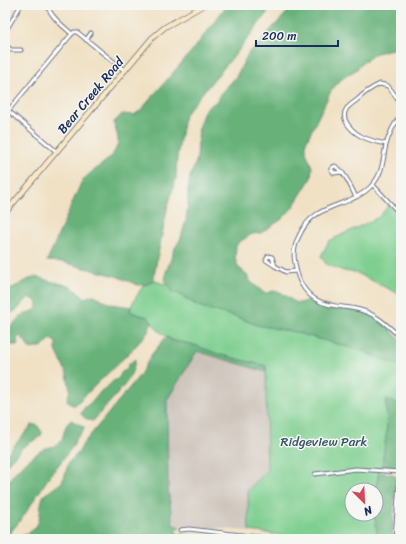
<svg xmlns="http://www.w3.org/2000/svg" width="406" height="544" viewBox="0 0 406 544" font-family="Sriracha,sans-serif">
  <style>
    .industrial { fill: #ccc2b9 }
    .green { fill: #7fcf90; stroke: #4d7f77 }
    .forest { fill: #67b27a; stroke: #41706c }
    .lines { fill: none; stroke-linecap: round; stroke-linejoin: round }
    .street-casing { stroke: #666d82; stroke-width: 5 }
    .secondary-casing { stroke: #666d82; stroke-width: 6 }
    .street { stroke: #fff; stroke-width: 3 }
    .secondary { stroke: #fae7c3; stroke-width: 4.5 }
    .labels { text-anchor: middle; stroke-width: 3; stroke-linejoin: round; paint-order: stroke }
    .street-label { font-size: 13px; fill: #1b2f5e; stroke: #f6f6f2 }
    .park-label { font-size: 13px; fill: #34576a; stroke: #f6f6f2 }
  </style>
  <rect width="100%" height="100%" fill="#f6f6f2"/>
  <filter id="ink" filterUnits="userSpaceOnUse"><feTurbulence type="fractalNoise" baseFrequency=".025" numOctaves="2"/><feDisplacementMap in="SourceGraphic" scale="8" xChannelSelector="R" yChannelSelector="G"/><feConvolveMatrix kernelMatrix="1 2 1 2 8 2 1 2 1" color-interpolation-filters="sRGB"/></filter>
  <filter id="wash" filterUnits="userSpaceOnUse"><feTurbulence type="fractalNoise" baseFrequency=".012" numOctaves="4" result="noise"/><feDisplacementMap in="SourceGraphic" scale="16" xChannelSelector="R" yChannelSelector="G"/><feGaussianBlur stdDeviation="0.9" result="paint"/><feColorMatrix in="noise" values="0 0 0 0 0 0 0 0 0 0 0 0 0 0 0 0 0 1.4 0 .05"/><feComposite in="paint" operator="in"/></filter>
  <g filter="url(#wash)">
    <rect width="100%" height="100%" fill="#f0e1c4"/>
    <!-- industrial -->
    <path class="industrial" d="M 197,351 L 266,372 L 267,471 L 248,490 L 249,531 L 173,525 L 168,489 L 167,400 Z"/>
    <!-- green -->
    <path class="green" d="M 389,205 L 401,217 L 401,295 L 357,273 L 344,271 L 326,264 L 321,256 L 329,241 L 379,217 Z
      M 153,280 L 169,286 L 170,289 L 198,306 L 207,309 L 237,317 L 257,325 L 294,332 L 366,352 L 381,359 L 401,366 L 401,404 L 386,401 L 387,430 L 382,464 L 378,474 L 376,490 L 352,490 L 352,514 L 374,514 L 377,531 L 375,539 L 290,539 L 281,535 L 249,531 L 248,490 L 267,471 L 266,366 L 221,355 L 191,344 L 174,341 L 164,335 L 157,329 L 148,317 L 136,314 L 130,311 L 132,304 L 144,284 L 150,283 Z"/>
    <!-- forest -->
    <path class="forest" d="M 227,5 L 273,5 L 238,51 L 188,110 L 184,117 L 177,157 L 176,179 L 167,209 L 153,280 L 148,284 L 138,285 L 116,276 L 62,262 L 47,261 L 81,183 C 92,167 119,160 118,138 C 117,132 114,128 114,122 L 122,114 L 134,115 L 141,110 L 196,46 Z
      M 294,5 L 401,5 L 401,48 L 387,50 L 374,54 L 368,58 L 357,69 L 339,81 L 331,91 L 306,142 L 306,152 L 312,167 L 311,178 L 293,207 L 282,219 L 261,233 L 252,234 L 239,242 L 236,246 L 235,258 L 238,267 L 246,274 L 250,281 L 264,293 L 267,293 L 273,291 L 282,293 L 296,303 L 300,303 L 310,299 L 321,305 L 366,313 L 374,317 L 386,325 L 401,341 L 401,366 L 381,359 L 366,352 L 294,332 L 257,325 L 237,317 L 207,309 L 198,306 L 180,294 L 172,293 L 169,286 L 165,284 L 166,272 L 175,248 L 181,238 L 186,220 L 188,204 L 188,189 L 190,177 L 197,159 L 199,125 L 205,109 L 217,101 L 220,94 L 236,77 L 249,52 L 262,42 L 266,35 Z
      M 33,277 C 40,277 43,279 49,281 C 65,285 72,284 84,298 L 94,295 L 111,304 L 131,307 L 130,311 L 136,314 L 148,317 L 152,323 L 148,332 L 133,349 L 75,405 L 72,405 L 68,402 L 67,399 L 70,390 L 67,374 L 56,350 L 56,342 L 50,339 C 45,346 38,350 29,348 L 25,341 L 20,336 L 17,339 L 18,344 L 17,345 L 5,345 C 5,342 4,338 5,335 C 5,333 19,317 22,315 C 28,311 35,313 38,306 L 35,300 L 29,297 L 17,310 L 5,316 L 5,292 Z
      M 166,337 L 174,341 L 191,344 L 221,355 L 266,366 L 266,372 L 197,351 L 167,400 L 168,489 L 173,525 L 181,527 L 176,530 L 176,533 L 193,536 L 232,539 L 18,539 C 22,535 30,533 34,529 C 43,520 38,505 44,495 L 61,483 L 64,478 L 69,462 L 79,452 L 83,444 L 140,375 L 152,354 Z
      M 135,359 C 134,382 108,402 95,419 L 93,421 C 89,421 83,417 81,414 L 84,408 L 94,400 L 101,391 L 108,386 L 113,381 L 118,379 L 122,372 L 126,370 L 129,364 Z
      M 386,400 L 401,404 C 401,417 402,461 394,469 L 380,469 L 382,464 L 387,430 Z
      M 71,420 L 85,428 L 75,440 L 73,446 L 47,480 L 23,517 L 5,539 L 5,485 C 10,481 12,475 17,470 C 21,466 39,451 44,449 C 50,446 56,448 60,442 C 66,434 62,428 71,420 Z
      M 32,425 L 37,425 L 42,432 L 41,436 L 23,447 L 5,466 L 5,456 Z
      M 379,472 L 392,474 L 396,476 L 392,539 L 375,539 L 377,531 L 374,514 L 376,514 L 376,490 Z"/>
  </g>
  <g filter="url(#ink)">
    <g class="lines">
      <defs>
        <path id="street" d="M 47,5 C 51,17 63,26 72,34
          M 5,32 L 21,5
          M 86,40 L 91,33
          M 5,44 L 11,50 L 21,50
          M 5,108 L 57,152
          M 8,111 L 70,36 L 74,32 L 77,32 L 125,71
          M 401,115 C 394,124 389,134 386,145 C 383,158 383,173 373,184 C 352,209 316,200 300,234 C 295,243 293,254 295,263 C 297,278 303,291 315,299 C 327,307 343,306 356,309 C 376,313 387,325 401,338
          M 386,144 C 379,143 372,141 365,138 C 355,134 338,120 347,108 C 350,105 354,102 357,100 C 363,94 371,88 380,84 L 388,86 L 401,103
          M 342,172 L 334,173 L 331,169 L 333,167 L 335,166 C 346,173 350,186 356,197
          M 373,185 L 401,215
          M 268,256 L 272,257 L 275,266 L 266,260 Z
          M 275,266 L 286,272 L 296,271
          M 315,474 L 356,469 L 400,472
          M 180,530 L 189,529 L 277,539
          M 395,539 L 401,456"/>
        <path id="secondary" d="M 5,213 L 152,38 L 165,27 L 204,5"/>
      </defs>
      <!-- street casing -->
      <use href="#street" class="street-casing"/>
      <!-- secondary casing -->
      <use href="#secondary" class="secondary-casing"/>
      <!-- street -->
      <use href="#street" class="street"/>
      <!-- secondary -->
      <use href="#secondary" class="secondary"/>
    </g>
  </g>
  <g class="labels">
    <!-- street labels -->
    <g class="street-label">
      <text transform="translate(90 95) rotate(-50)" y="5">Bear Creek Road</text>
    </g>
    <!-- park labels -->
    <g class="park-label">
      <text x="324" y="446">Ridgeview Park</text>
    </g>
  </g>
  <!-- margin -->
  <rect width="406" height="544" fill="none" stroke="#f6f6f2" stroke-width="20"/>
  <!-- north arrow -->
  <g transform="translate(364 502) rotate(156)"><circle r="19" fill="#f6f6f2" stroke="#9ea6b7"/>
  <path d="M0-3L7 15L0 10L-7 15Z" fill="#d1495b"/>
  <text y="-6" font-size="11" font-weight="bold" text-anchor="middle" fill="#1b2f5e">N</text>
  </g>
  <!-- scale -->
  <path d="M256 40v6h82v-6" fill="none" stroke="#1b2f5e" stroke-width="2"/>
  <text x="262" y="40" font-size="12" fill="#1b2f5e" stroke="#f6f6f2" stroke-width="3" paint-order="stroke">200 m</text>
</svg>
